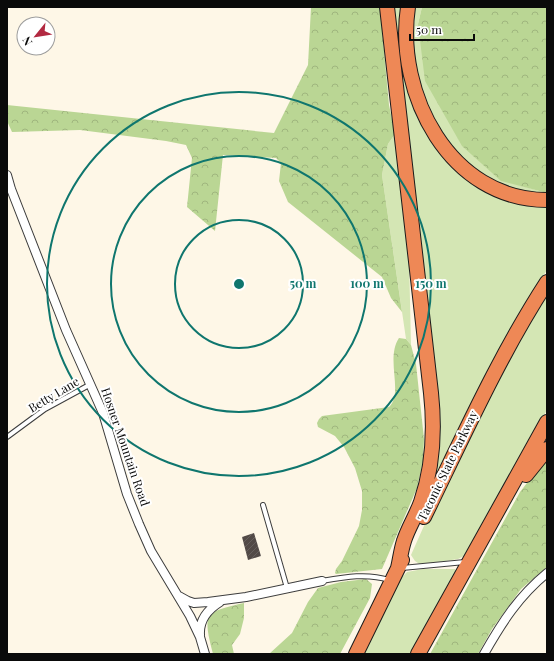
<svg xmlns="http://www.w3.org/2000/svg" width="554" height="661" viewBox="0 0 554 661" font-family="'Playfair Display',serif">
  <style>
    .grass { fill: #d4e6b4 }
    .forest { fill: url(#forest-crowns) }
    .building { fill: url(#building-hatch) }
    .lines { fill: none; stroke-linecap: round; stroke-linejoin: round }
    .lane-casing { stroke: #3d3d3d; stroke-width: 6 }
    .street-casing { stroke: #3d3d3d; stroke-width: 10 }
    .highway-casing { stroke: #1b1b1b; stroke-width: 16 }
    .lane { stroke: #fff; stroke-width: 4 }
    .street { stroke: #fff; stroke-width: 8 }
    .highway { stroke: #ee8856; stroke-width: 14 }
    .ring { fill: none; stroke: #0f766e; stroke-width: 2 }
    .labels { text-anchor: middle; stroke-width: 4; stroke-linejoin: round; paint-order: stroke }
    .street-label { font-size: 12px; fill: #0a0a0a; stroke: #fff }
    .centre { fill: #0f766e; stroke: #fff; stroke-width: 2 }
    .ring-label { font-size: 12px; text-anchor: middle; font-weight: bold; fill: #0f766e; stroke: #fff; stroke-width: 4; stroke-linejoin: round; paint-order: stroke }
  </style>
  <defs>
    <pattern id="forest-crowns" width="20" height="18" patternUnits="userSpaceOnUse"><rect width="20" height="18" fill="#bad694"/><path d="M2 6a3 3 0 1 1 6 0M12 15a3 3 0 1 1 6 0" fill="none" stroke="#9fb67e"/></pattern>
    <pattern id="building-hatch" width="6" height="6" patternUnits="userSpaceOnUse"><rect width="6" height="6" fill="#524a47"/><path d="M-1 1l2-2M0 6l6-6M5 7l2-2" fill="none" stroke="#66605d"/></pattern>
  </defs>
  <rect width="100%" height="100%" fill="#fef7e7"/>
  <!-- grass -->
  <path class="grass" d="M 390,7 L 403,7 L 412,96 L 479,186 L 547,205 L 547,270 L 517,316 L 482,383 L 424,504 L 436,442 Z
    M 411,7 L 422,7 L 418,24 L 501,180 L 547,193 L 547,196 L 522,194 L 473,171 L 443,138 L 417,84 L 409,22 Z
    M 395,134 L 409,257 L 411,345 L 406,339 L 382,175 L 388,144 Z
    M 547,291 L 547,410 L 464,556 L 458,559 L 421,565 L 415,561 L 411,555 L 423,528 L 508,357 Z
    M 423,569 L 455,569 L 456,574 L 412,654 L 362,654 L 400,579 L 407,572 Z"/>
  <!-- forest -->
  <path class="forest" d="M 311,7 L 380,7 L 389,105 L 395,134 L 388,144 L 382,175 L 402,312 L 391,298 L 382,277 L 288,202 L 279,181 L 281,163 L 276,158 L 223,155 L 215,231 L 187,207 L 192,158 L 186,145 L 166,141 L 80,130 L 12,132 L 7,121 L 7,105 L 274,133 L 308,65 Z
    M 422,7 L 547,7 L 547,193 L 501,181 L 462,146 L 425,81 L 418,24 Z
    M 399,338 L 406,339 L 411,345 L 416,364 L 424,439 L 423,461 L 417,488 L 382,569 L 336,574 L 335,573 L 336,569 L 342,561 L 359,526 L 362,510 L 362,491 L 355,468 L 344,447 L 335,436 L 318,427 L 317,423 L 319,419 L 322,416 L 389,407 C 404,393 385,359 399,338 Z
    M 547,457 L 547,567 L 521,589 L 492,629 L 478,654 L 430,654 L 520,492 Z
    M 366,579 L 372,584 L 370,598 L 340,654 L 269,654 L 292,633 L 308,602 L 318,588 L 341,582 Z
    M 244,603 L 244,618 L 240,634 L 232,645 L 234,654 L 213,654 C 203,614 203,612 244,603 Z"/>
  <!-- building -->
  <path class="building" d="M 254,533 L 261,556 L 248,560 L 242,537 Z"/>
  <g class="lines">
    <defs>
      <path id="lane" d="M 7,437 L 45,409 L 91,384
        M 263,505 L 287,588
        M 402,568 L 465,562
        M 322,581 C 345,577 367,573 389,580"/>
      <path id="street" d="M 7,175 L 11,189 L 66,330 L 103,413 L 127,494 L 139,524 L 151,551 L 190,616 L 200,637 L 205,654
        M 179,596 L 188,601 L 194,603 L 208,602 L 246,597 L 322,581
        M 200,635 C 199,620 207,610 220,602
        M 484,654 C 502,622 519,596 547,573"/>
      <path id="highway" d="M 387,7 L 431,393 C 435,430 433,467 421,502 C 416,516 408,528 404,541 C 401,550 400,560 398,568
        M 408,7 C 395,94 450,200 547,200
        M 526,475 L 547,449
        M 424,517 C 463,437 499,356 547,282
        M 356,654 L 402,560
        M 418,654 L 547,422"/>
    </defs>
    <!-- lane casing -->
    <use href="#lane" class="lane-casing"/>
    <!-- street casing -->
    <use href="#street" class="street-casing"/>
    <!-- highway casing -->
    <use href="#highway" class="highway-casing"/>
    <!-- lane -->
    <use href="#lane" class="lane"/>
    <!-- street -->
    <use href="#street" class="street"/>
    <!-- highway -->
    <use href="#highway" class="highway"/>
  </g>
  <!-- distance rings -->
  <g class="ring">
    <circle cx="239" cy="284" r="64"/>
    <circle cx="239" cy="284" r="128"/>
    <circle cx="239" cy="284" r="192"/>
  </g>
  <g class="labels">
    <!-- street labels -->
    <g class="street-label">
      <text transform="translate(54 395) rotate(-31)" y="4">Betty Lane</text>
      <text transform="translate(125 447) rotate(71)" y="4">Hosner Mountain Road</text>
      <text transform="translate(448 466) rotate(-64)" y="4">Taconic State Parkway</text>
    </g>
  </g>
  <circle cx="239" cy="284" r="6" class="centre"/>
  <g class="ring-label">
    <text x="303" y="288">50 m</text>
    <text x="367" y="288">100 m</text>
    <text x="431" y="288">150 m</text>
  </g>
  <!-- border -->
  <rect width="554" height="661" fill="none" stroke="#0a0a0a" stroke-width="16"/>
  <!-- north arrow -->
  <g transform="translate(36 36) rotate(240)"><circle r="19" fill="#ffffff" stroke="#9d9d9d"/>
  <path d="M0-3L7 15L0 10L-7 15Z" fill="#b22941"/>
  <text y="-6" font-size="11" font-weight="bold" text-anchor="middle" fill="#0a0a0a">N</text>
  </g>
  <!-- scale -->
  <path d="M410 34v6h64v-6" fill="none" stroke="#0a0a0a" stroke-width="2"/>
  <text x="416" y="34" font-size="12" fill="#0a0a0a" stroke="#ffffff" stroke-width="3" paint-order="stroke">50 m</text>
</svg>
